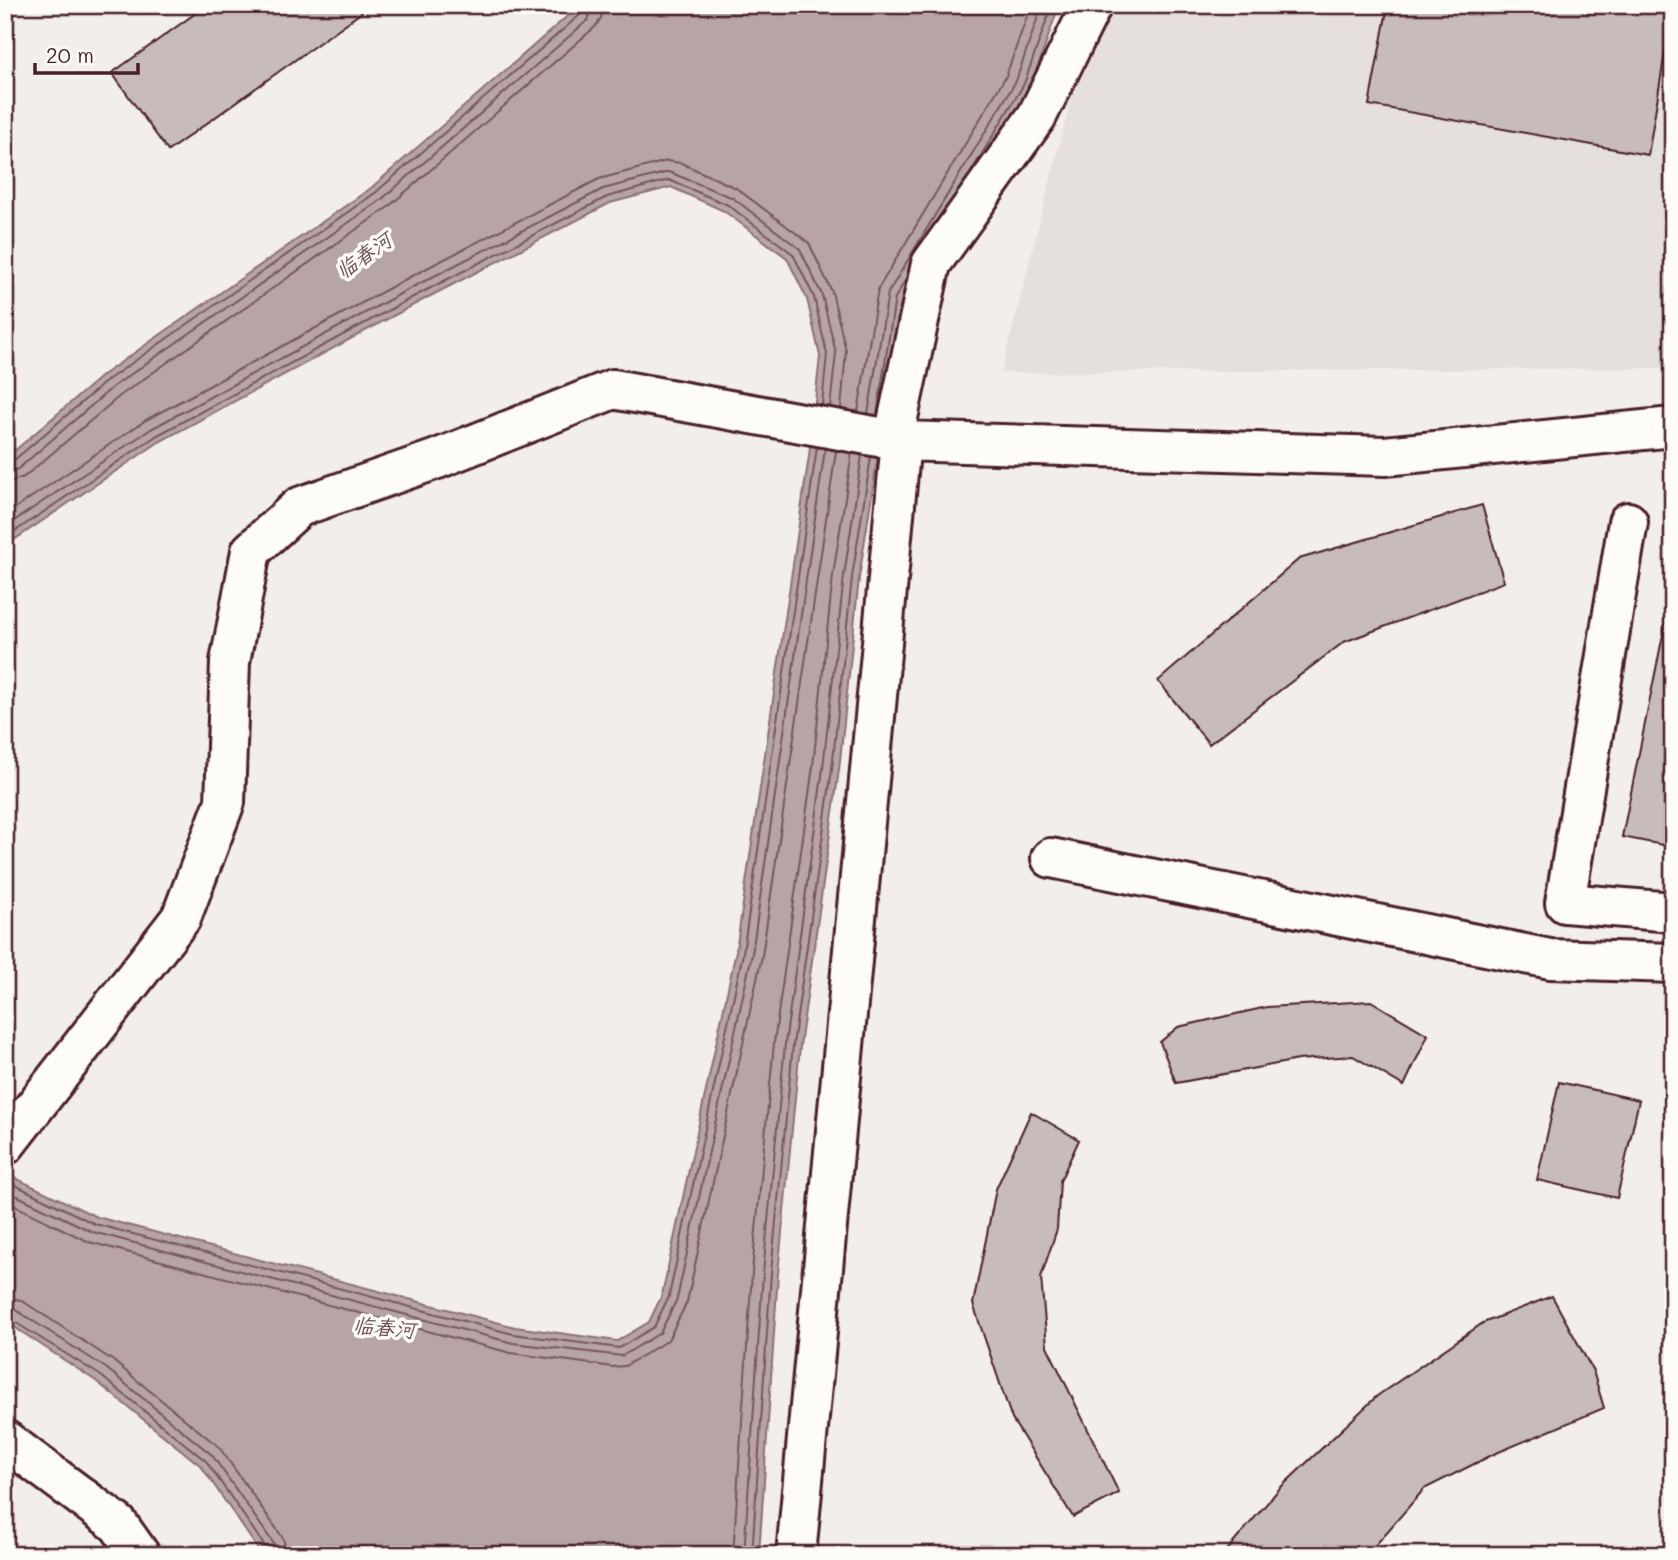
<svg xmlns="http://www.w3.org/2000/svg" width="1678" height="1560" viewBox="0 0 1678 1560" font-family="Mali,'LXGW WenKai TC',sans-serif">
  <style>
    .built { fill: #e5dfdd }
    .water { fill: #b7a5a6; stroke: #8b6f75; stroke-width: 2 }
    .lines { fill: none; stroke-linecap: round; stroke-linejoin: round }
    .shore { stroke: #76555c; stroke-width: 2 }
    .building { fill: #c8bbbb; stroke: #4a1f2b; stroke-width: 2 }
    .minor-casing { stroke: #4a1f2b; stroke-width: 44 }
    .minor { stroke: #fdfcf7; stroke-width: 38 }
    .labels { text-anchor: middle; stroke-width: 7; stroke-linejoin: round; paint-order: stroke }
    .water-label { font-size: 21px; font-style: italic; fill: #704e56; stroke: #fdfcf7 }
  </style>
  <rect width="100%" height="100%" fill="#f2efeb"/>
  <filter id="ink" filterUnits="userSpaceOnUse"><feTurbulence type="fractalNoise" baseFrequency=".0143" numOctaves="2"/><feDisplacementMap in="SourceGraphic" scale="14" xChannelSelector="R" yChannelSelector="G"/><feConvolveMatrix kernelMatrix="1 2 1 2 8 2 1 2 1" color-interpolation-filters="sRGB"/></filter>
  <g filter="url(#ink)">
    <!-- built -->
    <path class="built" d="M 1095,5 L 1673,5 L 1673,368 L 1001,373 Z"/>
    <!-- water -->
    <path class="water" d="M 580,5 L 1059,5 L 1031,87 L 902,299 L 859,578 L 839,770 L 800,1046 L 778,1274 L 759,1555 L 262,1555 L 201,1466 L 96,1381 L 5,1321 L 5,1173 L 97,1217 L 515,1327 L 617,1341 L 649,1322 L 662,1295 L 736,951 L 809,456 L 820,356 L 807,299 L 787,258 L 724,211 L 671,187 L 610,203 L 419,302 L 159,442 L 5,546 L 5,459 L 104,374 L 371,188 Z"/>
    <g class="lines">
      <!-- shore -->
      <path class="shore" d="M 971,172 L 1024,84 L 1052,5
        M 858,412 L 878,289 L 1006,76 L 1031,5
        M 868,414 L 888,293 L 1016,81 L 1042,5
        M 877,415 L 895,298 L 906,279
        M 5,463 L 12,462 L 109,379 L 375,193 L 581,14 L 584,5
        M 5,472 L 18,469 L 114,386 L 381,200 L 588,20 L 593,5
        M 5,483 L 24,477 L 121,395 L 387,208 L 595,27 L 601,18 L 604,5
        M 5,515 L 146,420 L 406,279 L 599,179 L 667,161 L 681,163 L 736,188 L 809,243 L 832,292 L 846,351 L 841,409
        M 5,527 L 151,429 L 411,288 L 603,189 L 669,172 L 733,198 L 800,249 L 822,295 L 836,353 L 830,407
        M 5,538 L 156,436 L 415,296 L 607,197 L 669,180 L 728,205 L 793,254 L 814,297 L 827,354 L 822,405
        M 5,1180 L 95,1224 L 513,1334 L 619,1348 L 654,1327 L 669,1296 L 743,953 L 817,447
        M 5,1190 L 93,1232 L 513,1343 L 622,1356 L 660,1333 L 677,1299 L 752,954 L 825,449
        M 5,1201 L 89,1242 L 511,1353 L 613,1367 L 625,1366 L 668,1340 L 687,1302 L 762,956 L 836,451
        M 5,1297 L 21,1300 L 112,1360 L 219,1447 L 283,1538 L 287,1555
        M 5,1307 L 16,1310 L 106,1368 L 212,1455 L 274,1544 L 276,1555
        M 5,1316 L 100,1375 L 206,1461 L 266,1548 L 268,1555
        M 733,1555 L 752,1272 L 774,1043 L 813,766 L 833,575 L 852,453
        M 744,1555 L 763,1273 L 785,1044 L 823,768 L 844,576 L 862,455
        M 752,1555 L 771,1273 L 793,1045 L 832,769 L 852,577 L 871,457"/>
    </g>
    <!-- building -->
    <path class="building" d="M 207,5 L 357,5 L 362,12 L 168,151 L 112,73 Z
      M 1388,5 L 1673,5 L 1648,155 L 1369,105 Z
      M 1482,505 L 1504,582 L 1344,642 L 1209,744 L 1158,681 L 1299,559 Z
      M 1673,585 L 1673,847 L 1622,837 Z
      M 1371,1001 L 1428,1035 L 1404,1086 L 1353,1056 L 1298,1060 L 1176,1083 L 1160,1042 L 1178,1027 L 1267,1007 Z
      M 1559,1082 L 1639,1100 L 1617,1198 L 1537,1180 Z
      M 1031,1112 L 1079,1140 L 1060,1181 L 1057,1229 L 1041,1277 L 1047,1346 L 1119,1493 L 1073,1517 L 1012,1419 L 973,1304 L 996,1189 Z
      M 1552,1296 L 1593,1371 L 1604,1408 L 1494,1454 L 1424,1489 L 1367,1555 L 1223,1555 L 1280,1488 L 1377,1396 L 1483,1323 Z"/>
    <g class="lines">
      <defs>
        <path id="minor" d="M 893,441 L 931,264 L 1037,116 L 1092,5
          M 901,441 L 1385,456 L 1673,427
          M 1628,522 L 1565,903 L 1673,912
          M 1051,858 L 1550,959 L 1673,963
          M 5,1145 L 181,918 L 225,802 L 230,662 L 251,551 L 299,507 L 437,459 L 613,389 L 901,441 L 796,1555
          M 5,1440 L 118,1524 L 140,1555"/>
      </defs>
      <!-- minor casing -->
      <use href="#minor" class="minor-casing"/>
      <!-- minor -->
      <use href="#minor" class="minor"/>
    </g>
  </g>
  <g class="labels">
    <!-- water labels -->
    <g class="water-label">
      <text transform="translate(364 256) rotate(-35)" y="7">临春河</text>
      <text transform="translate(384 1328) rotate(5)" y="7">临春河</text>
    </g>
  </g>
  <!-- margin -->
  <rect width="1678" height="1560" fill="none" stroke="#fdfcf7" stroke-width="28"/>
  <rect x="14" y="14" width="1650" height="1532" fill="none" stroke="#4a1f2b" stroke-width="2.5" filter="url(#ink)"/>
  <!-- scale -->
  <path d="M35 63v10h103v-10" fill="none" stroke="#4a1f2b" stroke-width="3.5"/>
  <text x="46" y="63" font-size="21" fill="#4a1f2b" stroke="#fdfcf7" stroke-width="5" paint-order="stroke">20 m</text>
</svg>
